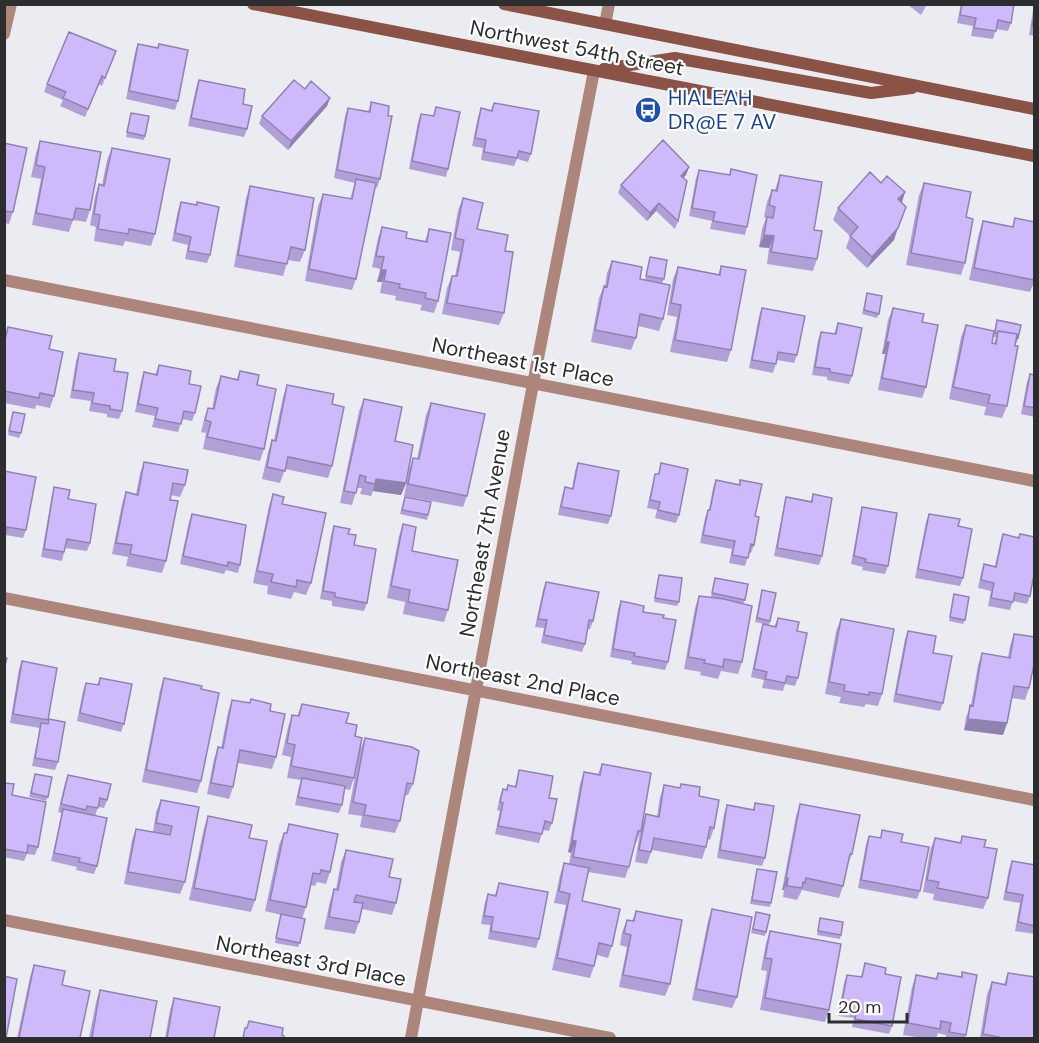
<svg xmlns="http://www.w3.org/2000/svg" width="1039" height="1043" viewBox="0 0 1039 1043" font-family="'DM Sans',sans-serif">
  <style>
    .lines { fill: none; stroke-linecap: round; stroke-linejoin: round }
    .lane { stroke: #ad857b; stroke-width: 12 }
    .street { stroke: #ad857b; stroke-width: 12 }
    .secondary { stroke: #8a5345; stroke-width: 12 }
    .wall { fill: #b1a0d8; fill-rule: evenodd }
    .shaded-wall { fill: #9082b0 }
    .building { fill: #cebafb; stroke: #9082b0; stroke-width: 1.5 }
    .labels { text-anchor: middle; stroke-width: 4.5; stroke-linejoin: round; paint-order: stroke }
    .street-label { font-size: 21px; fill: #2c2d2f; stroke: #fff }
    .transit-label { font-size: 21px; fill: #164399; stroke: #fff; text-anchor: start }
  </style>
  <rect width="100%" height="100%" fill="#eaecf1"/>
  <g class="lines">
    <!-- lane -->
    <path class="lane" d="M 4,34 L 11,4"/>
    <!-- street -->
    <path class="street" d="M 605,24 L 609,4
      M 4,280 L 1034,481
      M 4,598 L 1034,800
      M 4,920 L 610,1038
      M 411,1038 L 533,384 L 594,71"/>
    <!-- secondary -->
    <path class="secondary" d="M 253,4 L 1034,156
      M 504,4 L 1034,109
      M 604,69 L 675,58 L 871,93 L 912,88"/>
  </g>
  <!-- wall -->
  <path class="wall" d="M 907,4 L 927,4 L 921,15 Z
    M 961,4 L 1014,4 L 1011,23 L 1008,31 L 996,29 L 993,39 L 971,36 L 973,26 L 957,23 Z
    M 1034,4 L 1035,4 L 1035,36 L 1029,35 Z
    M 138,44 L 178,101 L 175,110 L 126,99 L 135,52 Z
    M 116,51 L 102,86 L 99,84 L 85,117 L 60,106 L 63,100 L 44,92 L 47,84 Z
    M 199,80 L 243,104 L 247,129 L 244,137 L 188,126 L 196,88 Z
    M 305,89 L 330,98 L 327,106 L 288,150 L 259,124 L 262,116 Z
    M 371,102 L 380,179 L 377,188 L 375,187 L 356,279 L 352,290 L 305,281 L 318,206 L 323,194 L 350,199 L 355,183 L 334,178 L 345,116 L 348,108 L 368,112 Z
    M 494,103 L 531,154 L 528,162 L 517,159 L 514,166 L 481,160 L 483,148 L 472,146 L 478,117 L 481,108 L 491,110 Z
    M 436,107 L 448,169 L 446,177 L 409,169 L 418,122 L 421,114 L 433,116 Z
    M 131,113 L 145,136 L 144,140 L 126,137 Z
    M 40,141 L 90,210 L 86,222 L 73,220 L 69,232 L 32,225 L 41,179 L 31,177 L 36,153 Z
    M 4,143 L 13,212 L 9,224 L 4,223 Z
    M 112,148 L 155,234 L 151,246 L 125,241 L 123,246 L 94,241 L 96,227 L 90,225 L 95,196 L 99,184 L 102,185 L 107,160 Z
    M 689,167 L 686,175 L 683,178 L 678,221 L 675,229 L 656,211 L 647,221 L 618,193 L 621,185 Z
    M 731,169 L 747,227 L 745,235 L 710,229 L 712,221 L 689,216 L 696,178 L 699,170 L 729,175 Z
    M 780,175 L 814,230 L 817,259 L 813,271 L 767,264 L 769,248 L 759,247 L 762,229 L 766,218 L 764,217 L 767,202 L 772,190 L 775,190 Z
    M 881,183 L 905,192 L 902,203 L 894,240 L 867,268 L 846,248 L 850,236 L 833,220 L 838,208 Z
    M 924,183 L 966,217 L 965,263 L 961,275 L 906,265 L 919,195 Z
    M 250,186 L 305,250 L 300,262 L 288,260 L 283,276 L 234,267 L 246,198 Z
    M 463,198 L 477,229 L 505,251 L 504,313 L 499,325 L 442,314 L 447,288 L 452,276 L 455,276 L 460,252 L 451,250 L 458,210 Z
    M 181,202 L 210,255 L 207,263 L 185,259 L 188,245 L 172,241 L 178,210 Z
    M 1015,218 L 1035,280 L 1030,292 L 969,280 L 979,233 L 983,221 L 1012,227 Z
    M 382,227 L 406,238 L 425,241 L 429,229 L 438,301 L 434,313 L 420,310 L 422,305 L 395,300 L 396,296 L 380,293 L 382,282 L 377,282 L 380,269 L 372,267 L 378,238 Z
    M 650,257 L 664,279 L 662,283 L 663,319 L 659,331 L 638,326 L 636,338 L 631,350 L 591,342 L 599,298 L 604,286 L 605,286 L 607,273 L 612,261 L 640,279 L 645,280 Z
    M 721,266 L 731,350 L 727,362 L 670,352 L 677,317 L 667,315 L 673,279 L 678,267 L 718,275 Z
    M 867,293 L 879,314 L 877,318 L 862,314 Z
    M 762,308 L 797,355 L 794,363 L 777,360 L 773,373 L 749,368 L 759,316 Z
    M 893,308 L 922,322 L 926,387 L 922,398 L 878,390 L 885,354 L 882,354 L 888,320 Z
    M 997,320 L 1018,338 L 1017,342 L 1016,342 L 1007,406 L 1002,418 L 984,415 L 986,407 L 949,399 L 961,337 L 966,325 L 994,331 ZM 993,337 L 996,337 L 994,343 L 992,343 Z
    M 838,323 L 852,376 L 849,384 L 827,380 L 827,377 L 812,375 L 818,340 L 821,332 L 834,334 Z
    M 8,327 L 49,349 L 54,396 L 50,408 L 36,405 L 35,409 L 4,403 L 4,337 Z
    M 79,353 L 114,371 L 122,411 L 119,419 L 107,417 L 107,414 L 89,411 L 91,401 L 70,398 L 76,361 Z
    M 159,365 L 189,384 L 195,413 L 192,421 L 182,419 L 178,432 L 152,427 L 155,416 L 135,412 L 141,381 L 144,372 L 155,375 Z
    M 240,371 L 257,385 L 264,449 L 260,461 L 203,449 L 206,433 L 201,432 L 204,420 L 208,408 L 212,409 L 216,388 L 221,376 L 237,379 Z
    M 1030,374 L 1035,374 L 1035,417 L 1021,414 L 1027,382 Z
    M 287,385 L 332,404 L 332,466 L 328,478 L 285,469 L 280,483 L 262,479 L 268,452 L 272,440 L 274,440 L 283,397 Z
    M 364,399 L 395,441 L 406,483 L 401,495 L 373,491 L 371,496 L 360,494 L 362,488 L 357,488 L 352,505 L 340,503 L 359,411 Z
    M 431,403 L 467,496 L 463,507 L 404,496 L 409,470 L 413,458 L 417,459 L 426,415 Z
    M 13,412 L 21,433 L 19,438 L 8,435 Z
    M 144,462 L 185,485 L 180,497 L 171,495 L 166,561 L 162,573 L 126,566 L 128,557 L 112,554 L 122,504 L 126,492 L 136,494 L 140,473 Z
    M 578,463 L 611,516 L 608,524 L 558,515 L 562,496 L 565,487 L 572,489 L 575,471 Z
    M 661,463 L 679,515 L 676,523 L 655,518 L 657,510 L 647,508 L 653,482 L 655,474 L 658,474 Z
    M 4,471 L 26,530 L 23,538 L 5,535 Z
    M 716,480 L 739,485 L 740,480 L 755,516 L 754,545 L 751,553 L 749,552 L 745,566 L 729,563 L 732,549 L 700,543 L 705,518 L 708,510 L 709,510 L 713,488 Z
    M 54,487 L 68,499 L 90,543 L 87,551 L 65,548 L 62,561 L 41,557 L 52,495 Z
    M 273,494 L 282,504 L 311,583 L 306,595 L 294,592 L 291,599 L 267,594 L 268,586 L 253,583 L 269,506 Z
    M 813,494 L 822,556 L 819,565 L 774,556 L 784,505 L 786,497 L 811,501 Z
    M 405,497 L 428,515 L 427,520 L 400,514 Z
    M 862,507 L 888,566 L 885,574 L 862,570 L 863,567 L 851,564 L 860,515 Z
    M 192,514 L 240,565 L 238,573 L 226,570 L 224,574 L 180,564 L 189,522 Z
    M 929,514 L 958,526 L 963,578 L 960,586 L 915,578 L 926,522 Z
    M 403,524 L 412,551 L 448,610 L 444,622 L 403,614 L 405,602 L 387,598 L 399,536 Z
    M 334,526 L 348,534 L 354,545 L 367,603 L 364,611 L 332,606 L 332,601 L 320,599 L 331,535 Z
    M 1003,534 L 1018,538 L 1020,534 L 1030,596 L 1027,604 L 1013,601 L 1010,610 L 988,606 L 991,591 L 978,588 L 981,573 L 984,564 L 995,566 L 1000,543 Z
    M 659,575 L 679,602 L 677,606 L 654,602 Z
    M 715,578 L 745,600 L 743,604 L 742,662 L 738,674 L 721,671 L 718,679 L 700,675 L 701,672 L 684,669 L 695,608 L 699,596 L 711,597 Z
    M 546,582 L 593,621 L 590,629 L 588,629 L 585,644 L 582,652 L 541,643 L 544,628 L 535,627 L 543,590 Z
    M 762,590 L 770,621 L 769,625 L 755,622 Z
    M 954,594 L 965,620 L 963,624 L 949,621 Z
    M 621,601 L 643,612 L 663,618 L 668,662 L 665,670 L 631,664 L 632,661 L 610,657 L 618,609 Z
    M 778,618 L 797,631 L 798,678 L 795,686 L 785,684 L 783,691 L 762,688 L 764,680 L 751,677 L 760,633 L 763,624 L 774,627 Z
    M 841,619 L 882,694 L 878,706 L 866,704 L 864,707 L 839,703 L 841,697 L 825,694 L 836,631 Z
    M 908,631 L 933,653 L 943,703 L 940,711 L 893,702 L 905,639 Z
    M 1014,634 L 1029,688 L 1025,700 L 1012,698 L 1007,723 L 1003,735 L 964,730 L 966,717 L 971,705 L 978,665 L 982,653 L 1008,657 L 1010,646 Z
    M 22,661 L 48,720 L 47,724 L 49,719 L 58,762 L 55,770 L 32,766 L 40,728 L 10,723 L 19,669 Z
    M 100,678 L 124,724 L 121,732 L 77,721 L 83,691 L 86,683 L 97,685 Z
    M 164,678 L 201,689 L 201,781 L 197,793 L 142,782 L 160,690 Z
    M 232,700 L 270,711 L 276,757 L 272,769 L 238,763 L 233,787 L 229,799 L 207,794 L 214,759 L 218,747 L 221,748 L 228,712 Z
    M 302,704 L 346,723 L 355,736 L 354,778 L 350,790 L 345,789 L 342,805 L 339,813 L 295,805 L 299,787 L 301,780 L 287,778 L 291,757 L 282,755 L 288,727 L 292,715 L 297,716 Z
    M 365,738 L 413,784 L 408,795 L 405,795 L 400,821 L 395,833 L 360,827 L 362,816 L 348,814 L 360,750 Z
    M 602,764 L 642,826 L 646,814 L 657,816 L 660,797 L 664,785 L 680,788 L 681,784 L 699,796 L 714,828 L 710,840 L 708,839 L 706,847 L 702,859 L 652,850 L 647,864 L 635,862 L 640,832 L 636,843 L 635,843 L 629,867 L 625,878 L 588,872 L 582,901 L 612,946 L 608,958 L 597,955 L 594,966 L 590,978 L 552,970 L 566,905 L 554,903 L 560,875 L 564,863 L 569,864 L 571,853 L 568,852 L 580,784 L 584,772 L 598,774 Z
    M 519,770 L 549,798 L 552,823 L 549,831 L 543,830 L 539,843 L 495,834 L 500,811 L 497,810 L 500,797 L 503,789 L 506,790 L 508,785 L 515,786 Z
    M 35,774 L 48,797 L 46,801 L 29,797 Z
    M 68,775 L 107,800 L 104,808 L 98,807 L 95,816 L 97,866 L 94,874 L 76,870 L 77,867 L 51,861 L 62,813 L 58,812 L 65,783 Z
    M 4,783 L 38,847 L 35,855 L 27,854 L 24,861 L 4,857 Z
    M 161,800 L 199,807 L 185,882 L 180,894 L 124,884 L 132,840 L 136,829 L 153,832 L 156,812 Z
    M 755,803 L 765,858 L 762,866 L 717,858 L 724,814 L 727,805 L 753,810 Z
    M 800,804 L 852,854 L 847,866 L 843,886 L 839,898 L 802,890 L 797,900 L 783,897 L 784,890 L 782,890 L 796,816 Z
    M 208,816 L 249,838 L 255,900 L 251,912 L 189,900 L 204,828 Z
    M 289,824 L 330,872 L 326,884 L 317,882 L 315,886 L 311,885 L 306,907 L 302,919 L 300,943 L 298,947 L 275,943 L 281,915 L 265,911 L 279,845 L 284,833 L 286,833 Z
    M 882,830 L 901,842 L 920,891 L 917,899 L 858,888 L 866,844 L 869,836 L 880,838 Z
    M 962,836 L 984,847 L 988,898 L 983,909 L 933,900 L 934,894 L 923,892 L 930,850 L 935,838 L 960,843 Z
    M 346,850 L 389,877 L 396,903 L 392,915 L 362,909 L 359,922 L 355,934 L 324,929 L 330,901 L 334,889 L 336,889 L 341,862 Z
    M 1012,861 L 1035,865 L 1035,934 L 1015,931 L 1020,903 L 1003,900 L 1009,869 Z
    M 757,869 L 771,903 L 770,907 L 750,904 Z
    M 499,883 L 539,939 L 536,948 L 488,939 L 490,925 L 481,924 L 485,902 L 488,894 L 495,895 Z
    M 712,909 L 737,997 L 732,1008 L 692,1000 L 708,921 Z
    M 636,911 L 670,984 L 665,996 L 619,987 L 627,947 L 620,945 L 622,932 L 627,920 L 632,921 Z
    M 756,912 L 766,932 L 765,936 L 751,933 Z
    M 820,918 L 841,935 L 840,939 L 817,935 Z
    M 770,931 L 829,1010 L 825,1022 L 760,1010 L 767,971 L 761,970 L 766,943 Z
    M 865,963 L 885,974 L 892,1026 L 889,1034 L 852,1027 L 854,1018 L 838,1016 L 844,983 L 847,975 L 861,977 Z
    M 34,965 L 62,985 L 80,1038 L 17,1038 L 30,977 Z
    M 962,972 L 966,1035 L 965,1038 L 946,1038 L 946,1035 L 938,1033 L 936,1038 L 923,1038 L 903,1035 L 912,987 L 916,975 L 936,978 L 938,973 L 961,977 Z
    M 1008,973 L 1035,1038 L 980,1038 L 987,994 L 992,982 L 1004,984 Z
    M 100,990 L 150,1038 L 89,1038 L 96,1002 Z
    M 174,998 L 214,1038 L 165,1038 L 170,1010 Z"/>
  <!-- shaded-wall -->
  <path class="shaded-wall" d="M 330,98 L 327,106 L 288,150 L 291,141 Z
    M 689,167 L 686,175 L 678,184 L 681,176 Z
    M 905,192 L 901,204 L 898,199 Z
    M 659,203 L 656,211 L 647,221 L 650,213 Z
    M 898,228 L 894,240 L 867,268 L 872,257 Z
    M 764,235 L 774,236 L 769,248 L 759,247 Z
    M 381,270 L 386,270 L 382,282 L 377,282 Z
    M 886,342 L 889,342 L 885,354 L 882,354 Z
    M 376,479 L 406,483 L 401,495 L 373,491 Z
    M 968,719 L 1007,723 L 1003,735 L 964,730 Z
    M 572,840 L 576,841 L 571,853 L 568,852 Z
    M 786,878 L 788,878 L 784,890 L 782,890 Z"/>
  <!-- building -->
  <path class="building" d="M 962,4 L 1014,4 L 1011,23 L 998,20 L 996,31 L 974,28 L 976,18 L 960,15 Z
    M 1035,11 L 1035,27 L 1032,26 Z
    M 69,32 L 116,51 L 105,78 L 102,76 L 88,109 L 63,98 L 66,92 L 47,84 Z
    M 138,44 L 158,48 L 159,44 L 188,50 L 178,101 L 129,91 Z
    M 199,80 L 245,89 L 243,104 L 252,106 L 247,129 L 191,118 Z
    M 294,80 L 305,89 L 311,81 L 330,98 L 291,141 L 262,116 Z
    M 371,102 L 389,106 L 388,116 L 392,116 L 380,179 L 337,170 L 348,108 L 370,112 Z
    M 494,103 L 539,111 L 531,154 L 519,151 L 517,158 L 484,152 L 486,140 L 475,138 L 481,108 L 492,111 Z
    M 436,107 L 460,112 L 448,169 L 412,161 L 421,114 L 434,116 Z
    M 131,113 L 149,116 L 145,136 L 127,132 Z
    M 663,140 L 689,167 L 681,176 L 687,181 L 678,221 L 659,203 L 650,213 L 621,185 Z
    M 40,141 L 101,152 L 90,210 L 76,208 L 73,220 L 36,213 L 45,167 L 36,165 Z
    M 4,143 L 27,148 L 13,212 L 4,211 Z
    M 112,148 L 170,159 L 155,234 L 129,229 L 128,234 L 98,229 L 100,215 L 94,214 L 99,184 L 104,186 Z
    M 731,169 L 757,175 L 747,227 L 713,221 L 715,212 L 692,208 L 699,170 L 730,175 Z
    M 870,172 L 881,183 L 887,176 L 905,192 L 898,199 L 906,207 L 898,228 L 872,257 L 850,236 L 858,227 L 838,208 Z
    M 780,175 L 822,182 L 814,230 L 822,231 L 817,259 L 771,252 L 774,236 L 764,235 L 767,217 L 773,218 L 775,207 L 769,205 L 772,190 L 777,191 Z
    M 356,179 L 376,183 L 356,279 L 309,269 L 323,194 L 352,199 Z
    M 924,183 L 971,192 L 966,217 L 973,219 L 965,263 L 911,253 Z
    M 250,186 L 314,198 L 305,250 L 291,247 L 287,264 L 238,255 Z
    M 463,198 L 483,203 L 477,229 L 508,235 L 505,251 L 513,252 L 504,313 L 447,303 L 452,276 L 457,276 L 464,240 L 455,238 Z
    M 181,202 L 197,205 L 197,202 L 219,207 L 210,255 L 188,251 L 191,237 L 175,233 Z
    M 1015,218 L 1035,222 L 1034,280 L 974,268 L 983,221 L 1013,227 Z
    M 382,227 L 407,232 L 406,238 L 427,242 L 429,229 L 451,233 L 438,301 L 425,298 L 426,293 L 399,288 L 400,284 L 384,281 L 386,270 L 381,270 L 384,257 L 376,256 Z
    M 650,257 L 667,260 L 664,279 L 646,276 Z
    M 612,261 L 642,267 L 640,279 L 670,285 L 663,319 L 640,314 L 636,338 L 595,330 L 604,286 L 607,287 Z
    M 721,266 L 746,270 L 731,350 L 675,340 L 681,305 L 671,303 L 678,267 L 720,275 Z
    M 867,293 L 882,296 L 879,314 L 864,310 Z
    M 762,308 L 805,316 L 797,355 L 778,352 L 776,364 L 752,360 Z
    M 893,308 L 924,314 L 922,322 L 938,325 L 926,387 L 882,378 L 889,342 L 886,342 Z
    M 997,320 L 1021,325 L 1018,338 L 1017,337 L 1017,334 L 998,331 L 998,333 L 995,333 Z
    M 838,323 L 862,328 L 852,376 L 830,372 L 830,369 L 815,367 L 821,332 L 836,334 Z
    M 966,325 L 994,331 L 992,343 L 996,344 L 998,331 L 1017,334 L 1015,346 L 1018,346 L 1007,406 L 988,403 L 990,395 L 953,387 Z
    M 8,327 L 52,336 L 49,349 L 63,352 L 54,396 L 40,393 L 39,398 L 4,391 L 4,344 Z
    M 79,353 L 116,359 L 114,371 L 128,373 L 122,411 L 110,409 L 110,406 L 92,403 L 94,393 L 73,390 Z
    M 159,365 L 191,371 L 189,384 L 201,386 L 195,413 L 184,411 L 181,424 L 155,419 L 158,408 L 138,404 L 144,372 L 157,375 Z
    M 240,371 L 259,375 L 257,385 L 276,389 L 264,449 L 207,437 L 211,422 L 205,420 L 208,408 L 214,409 L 221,376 L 238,380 Z
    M 1030,374 L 1035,375 L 1035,408 L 1024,406 Z
    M 287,385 L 334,394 L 332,404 L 344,407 L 332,466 L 288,457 L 285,471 L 267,467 L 272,440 L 276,441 Z
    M 364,399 L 402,407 L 395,441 L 413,445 L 406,483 L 376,479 L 375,484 L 365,482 L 366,477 L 360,475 L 356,493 L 344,491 Z
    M 431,403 L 485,414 L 467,496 L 408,484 L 413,458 L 419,459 Z
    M 13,412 L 25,414 L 21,433 L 9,431 Z
    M 144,462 L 188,470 L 185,485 L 173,483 L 170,500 L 178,501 L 166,561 L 130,554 L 132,545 L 116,543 L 126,492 L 138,495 Z
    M 578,463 L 619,471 L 611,516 L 561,507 L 565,487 L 573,489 Z
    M 661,463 L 688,469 L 679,515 L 658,510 L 660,502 L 650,500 L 655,474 L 659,474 Z
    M 4,471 L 36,477 L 26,530 L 7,527 L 4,539 Z
    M 716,480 L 740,485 L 740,480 L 762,484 L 755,516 L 759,517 L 754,545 L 751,544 L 748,558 L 732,555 L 735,541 L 703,535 L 708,510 L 710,510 Z
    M 54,487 L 70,490 L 68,499 L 96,504 L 90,543 L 67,539 L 64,552 L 44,549 Z
    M 273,494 L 284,497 L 282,504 L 326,513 L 311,583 L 297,580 L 296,587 L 271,582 L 273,574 L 257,571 Z
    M 813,494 L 832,498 L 822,556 L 777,548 L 786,497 L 812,502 Z
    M 405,497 L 431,502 L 428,515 L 402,510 Z
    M 862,507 L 897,513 L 888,566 L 865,562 L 866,559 L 854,556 Z
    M 192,514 L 246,525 L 240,565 L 228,562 L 227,566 L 183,556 Z
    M 929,514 L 960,519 L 958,526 L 972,529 L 963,578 L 918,569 Z
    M 403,524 L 416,527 L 412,551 L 458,560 L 448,610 L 408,602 L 410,590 L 391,586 Z
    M 334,526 L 350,529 L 348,534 L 356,535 L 354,545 L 376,549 L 367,603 L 335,597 L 335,593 L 323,591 Z
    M 1003,534 L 1019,538 L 1020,534 L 1035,537 L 1035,569 L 1030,596 L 1015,593 L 1013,602 L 991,598 L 994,583 L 981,580 L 984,564 L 996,567 Z
    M 659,575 L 682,578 L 679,602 L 655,598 Z
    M 715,578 L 748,584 L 745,600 L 712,593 Z
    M 546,582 L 599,592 L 593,621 L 589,620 L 585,644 L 544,635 L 547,620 L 538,619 Z
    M 762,590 L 776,593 L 770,621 L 757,618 Z
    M 954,594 L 969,597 L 965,620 L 950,617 Z
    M 699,596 L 724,599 L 752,606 L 742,662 L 724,659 L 723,667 L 704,663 L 705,660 L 688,657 Z
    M 621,601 L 644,606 L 643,612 L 664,615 L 663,618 L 676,620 L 668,662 L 634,656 L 635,653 L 613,649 Z
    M 778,618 L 799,622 L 797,631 L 807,633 L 798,678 L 787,676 L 785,683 L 765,679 L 767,672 L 754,669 L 763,624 L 776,627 Z
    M 841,619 L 894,629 L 882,694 L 869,692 L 869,695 L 844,691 L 845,685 L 829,682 Z
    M 908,631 L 936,636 L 933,653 L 952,656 L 943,703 L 896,694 Z
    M 1014,634 L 1035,637 L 1035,660 L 1029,688 L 1014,686 L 1007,723 L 968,719 L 970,705 L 973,706 L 982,653 L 1010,658 Z
    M 4,657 L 7,658 L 4,669 Z
    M 22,661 L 57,668 L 48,720 L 13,714 Z
    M 100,678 L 132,684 L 124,724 L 80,713 L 86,683 L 99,685 Z
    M 164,678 L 202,686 L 201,689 L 219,693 L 201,781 L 146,770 Z
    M 251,699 L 271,704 L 270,711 L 285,714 L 276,757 L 240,750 L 233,787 L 211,783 L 218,747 L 223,748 L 232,700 L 250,703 Z
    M 302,704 L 349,713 L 346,723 L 357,725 L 355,736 L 362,738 L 354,778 L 291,766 L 295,745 L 287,743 L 292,715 L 299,716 Z
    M 49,719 L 65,722 L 58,762 L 35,758 L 41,723 L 48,724 Z
    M 365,738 L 412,747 L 419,751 L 413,784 L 407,783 L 400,821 L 364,815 L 366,805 L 353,802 Z
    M 602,764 L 651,773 L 641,831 L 638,831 L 629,867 L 573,857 L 576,841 L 572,840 L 584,772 L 600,775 Z
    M 519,770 L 553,776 L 549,798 L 557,799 L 552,823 L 545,821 L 542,834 L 498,826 L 503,803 L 500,802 L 503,789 L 507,790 L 508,785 L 516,787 Z
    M 35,774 L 52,777 L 48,797 L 31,793 Z
    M 68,775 L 111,784 L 107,800 L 100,798 L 98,808 L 87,806 L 86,810 L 61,804 Z
    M 302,778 L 345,786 L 342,805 L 298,797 Z
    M 4,783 L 14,784 L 12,795 L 46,802 L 38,847 L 28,845 L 27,853 L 4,849 Z
    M 681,784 L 700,787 L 699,796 L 719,800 L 714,828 L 710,827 L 706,847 L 654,838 L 651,852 L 639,850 L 646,814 L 659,817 L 664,785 L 680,788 Z
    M 161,800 L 199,807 L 185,882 L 128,872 L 136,829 L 170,835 L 172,826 L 156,823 Z
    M 755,803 L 774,806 L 765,858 L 720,850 L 727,805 L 754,810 Z
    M 800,804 L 860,815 L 852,854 L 850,854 L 843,886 L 806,878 L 805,883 L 803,882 L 802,888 L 787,886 L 788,878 L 786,878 Z
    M 63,809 L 107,818 L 97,866 L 79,862 L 80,858 L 54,853 Z
    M 208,816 L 252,825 L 249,838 L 267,841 L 255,900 L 194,888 Z
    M 289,824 L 338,834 L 330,872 L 321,870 L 320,874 L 313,873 L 306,907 L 270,900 L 284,833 L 287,833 Z
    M 882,830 L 903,834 L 901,842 L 929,847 L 920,891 L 861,880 L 869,836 L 881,838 Z
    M 962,836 L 986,840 L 984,847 L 997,849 L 988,898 L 937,888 L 939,882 L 927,880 L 935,838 L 961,843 Z
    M 346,850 L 393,859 L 389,877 L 401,879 L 396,903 L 356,895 L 354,902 L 363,903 L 359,922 L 329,917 L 334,889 L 338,890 Z
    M 1012,861 L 1035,865 L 1035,926 L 1018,922 L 1023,895 L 1006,892 Z
    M 564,863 L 589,868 L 582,901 L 620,909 L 612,946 L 599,943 L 594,966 L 557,958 L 570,894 L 559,891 Z
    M 757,869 L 777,872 L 771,903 L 752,900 Z
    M 499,883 L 548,892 L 539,939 L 491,931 L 493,917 L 484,916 L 488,894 L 496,896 Z
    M 712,909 L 752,917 L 737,997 L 696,989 Z
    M 636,911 L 682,920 L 670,984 L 623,975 L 631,935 L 624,933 L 627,920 L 634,921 Z
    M 756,912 L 770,915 L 766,932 L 753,929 Z
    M 281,914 L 305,919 L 300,943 L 276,938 Z
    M 820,918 L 843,922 L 841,935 L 818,931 Z
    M 770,931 L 841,944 L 829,1010 L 765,998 L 772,959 L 765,958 Z
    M 865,963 L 886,968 L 885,974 L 901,977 L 892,1026 L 855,1019 L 857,1010 L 841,1007 L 847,975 L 862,977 Z
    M 34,965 L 65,971 L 62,985 L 90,991 L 80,1038 L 19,1038 Z
    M 962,972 L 977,975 L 966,1035 L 949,1032 L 951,1023 L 941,1021 L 940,1029 L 908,1023 L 916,975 L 937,979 L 938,973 L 962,977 Z
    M 1008,973 L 1035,977 L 1035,1038 L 999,1038 L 999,1037 L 983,1034 L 992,982 L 1006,985 Z
    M 4,976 L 17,979 L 6,1038 L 4,1038 Z
    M 100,990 L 157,1001 L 150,1038 L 92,1038 Z
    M 174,998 L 220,1007 L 214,1038 L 167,1038 Z
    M 249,1021 L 283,1028 L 282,1035 L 284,1036 L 284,1038 L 243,1038 L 245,1028 L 247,1028 Z"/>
  <!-- icons -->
  <defs>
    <symbol id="bus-disc" viewBox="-11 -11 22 22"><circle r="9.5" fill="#1a4fb4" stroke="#fff"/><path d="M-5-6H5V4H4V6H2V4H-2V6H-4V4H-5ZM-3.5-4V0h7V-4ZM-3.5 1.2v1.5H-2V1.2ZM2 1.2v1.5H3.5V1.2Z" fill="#fff"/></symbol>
  </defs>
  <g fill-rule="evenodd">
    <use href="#bus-disc" x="633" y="95" width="30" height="30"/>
  </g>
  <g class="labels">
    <!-- street labels -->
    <g class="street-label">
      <text transform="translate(577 48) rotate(11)" y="7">Northwest 54th Street</text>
      <text transform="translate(523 362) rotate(11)" y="7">Northeast 1st Place</text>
      <text transform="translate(485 533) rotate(-80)" y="7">Northeast 7th Avenue</text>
      <text transform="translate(523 680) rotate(11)" y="7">Northeast 2nd Place</text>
      <text transform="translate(311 961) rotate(11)" y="7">Northeast 3rd Place</text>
    </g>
    <!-- transit labels -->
    <g class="transit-label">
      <text x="668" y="105">HIALEAH<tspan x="668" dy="24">DR@E 7 AV</tspan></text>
    </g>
  </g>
  <!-- border -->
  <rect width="1039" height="1043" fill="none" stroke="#2c2d2f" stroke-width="12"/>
  <!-- scale -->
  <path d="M829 1013v9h78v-9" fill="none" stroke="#2c2d2f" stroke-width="3"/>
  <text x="838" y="1013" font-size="18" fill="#2c2d2f" stroke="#ffffff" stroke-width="4.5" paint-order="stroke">20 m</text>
</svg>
